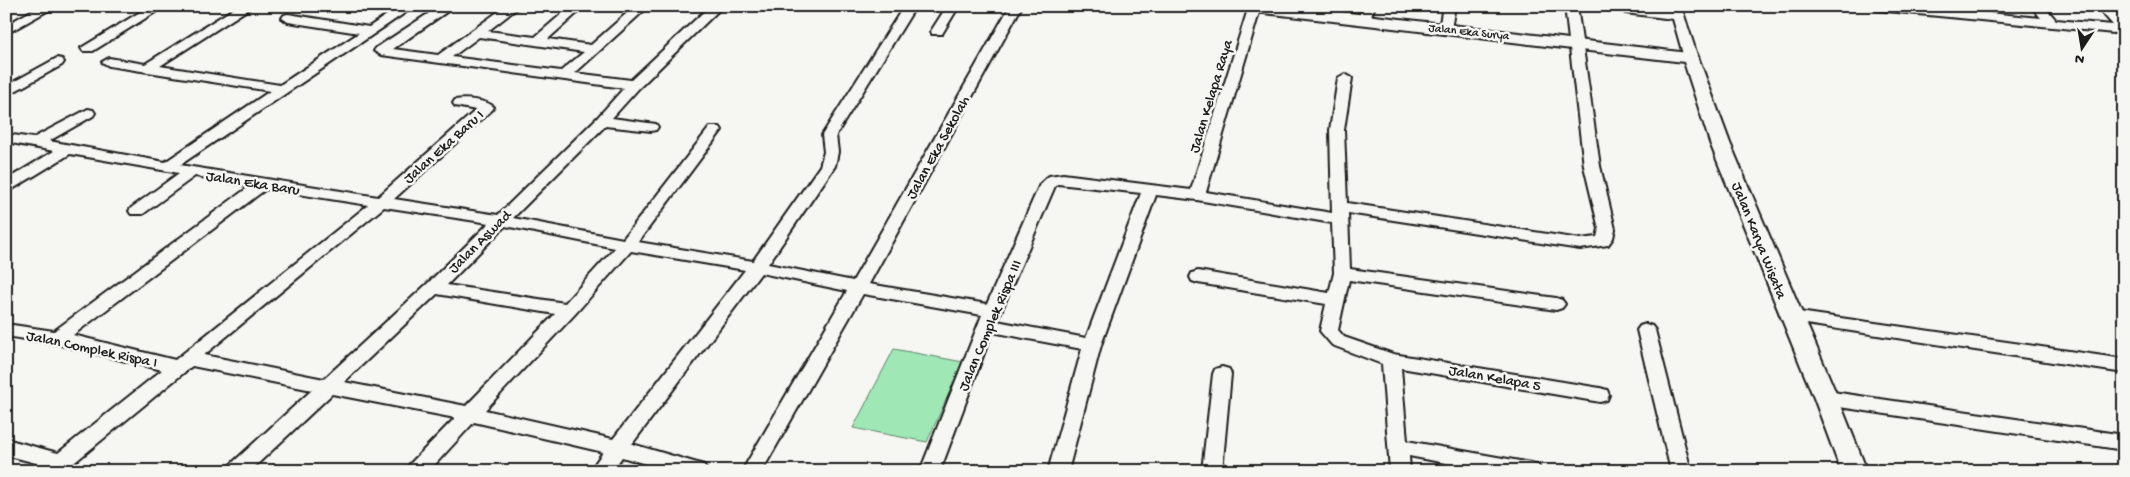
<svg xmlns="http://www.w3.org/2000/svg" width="2130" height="477" viewBox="0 0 2130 477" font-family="'Gochi Hand',sans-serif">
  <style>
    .green { fill: #9fe7b5; stroke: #5e8268 }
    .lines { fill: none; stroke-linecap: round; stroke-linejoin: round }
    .minor-casing { stroke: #1c1c1c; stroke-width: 4 }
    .tertiary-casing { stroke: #1c1c1c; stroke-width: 4 }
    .minor { fill: #f6f6f2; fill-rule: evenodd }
    .tertiary { fill: #f6f6f2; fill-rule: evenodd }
    .labels { text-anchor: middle; stroke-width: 5; stroke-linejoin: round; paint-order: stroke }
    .far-street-label { font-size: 12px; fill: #1c1c1c; stroke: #f6f6f2 }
    .street-label { font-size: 15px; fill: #1c1c1c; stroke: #f6f6f2 }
  </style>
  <rect width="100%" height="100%" fill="#f6f6f2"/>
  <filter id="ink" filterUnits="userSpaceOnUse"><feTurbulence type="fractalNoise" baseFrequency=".02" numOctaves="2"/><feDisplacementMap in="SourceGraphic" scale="10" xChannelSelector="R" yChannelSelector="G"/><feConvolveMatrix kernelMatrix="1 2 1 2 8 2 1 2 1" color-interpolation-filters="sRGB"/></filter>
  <g filter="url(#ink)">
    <!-- green -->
    <path class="green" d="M 894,349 L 963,362 L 927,442 L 853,428 Z"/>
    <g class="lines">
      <defs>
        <path id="minor" d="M 40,6 L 56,6 L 6,34 L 6,25 Z
          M 150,6 L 165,6 L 93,51 L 83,51 L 81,48 Z
          M 238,6 L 253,6 L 160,66 L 280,85 L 359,33 L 288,22 L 282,18 L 284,15 L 288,14 L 369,27 L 400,6 L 415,6 L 180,165 L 378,197 L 476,110 L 455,106 L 453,103 L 455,100 C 465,98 487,100 494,107 L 492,110 L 394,199 L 498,215 L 597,118 L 624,88 L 381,55 L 374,51 L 376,48 L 440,6 L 455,6 L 393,49 L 438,55 L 506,6 L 520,6 L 488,31 L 535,37 L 571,6 L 585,6 L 548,39 L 591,45 L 635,6 L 649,6 L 575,73 L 631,80 L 710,6 L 723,6 L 639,88 L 612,118 L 656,124 L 658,127 L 656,130 L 651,131 L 605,126 L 513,218 L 623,239 L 710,127 L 720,127 L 722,130 L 638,242 L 753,261 L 820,166 L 824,152 L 822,135 L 904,6 L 916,6 L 836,135 L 838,152 L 835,166 L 768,264 L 853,281 L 1010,6 L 1022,6 L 869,284 L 987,304 L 1040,184 L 1049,176 L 1063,174 L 1191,190 L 1249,6 L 1261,6 L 1206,192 L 1332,213 L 1330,130 L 1338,78 L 1345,74 L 1352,78 L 1344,130 L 1347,203 L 1580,239 L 1597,237 L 1599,229 L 1584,166 L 1565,6 L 1577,6 L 1600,166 L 1615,229 L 1613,238 L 1608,245 L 1580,249 L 1348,213 L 1350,269 L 1556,298 L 1562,300 L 1565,304 L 1562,308 L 1556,310 L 1349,280 L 1338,330 L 1344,337 L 1393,354 L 1600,388 L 1607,390 L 1609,395 L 1607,400 L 1600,402 L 1401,368 L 1407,441 L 1531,463 L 1538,465 L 1541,471 L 1487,471 L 1409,456 L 1410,471 L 1390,471 L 1382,364 L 1332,345 L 1320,331 L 1326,304 L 1198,283 L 1192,281 L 1190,277 L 1192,273 L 1198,271 L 1329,293 L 1334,273 L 1332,223 L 1197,200 L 1156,195 L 1101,345 L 1068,471 L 1048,471 L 1082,349 L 992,332 L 940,471 L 920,471 L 982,315 L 863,294 L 762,471 L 742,471 L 847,291 L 761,273 L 632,444 L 704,465 L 707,471 L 669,471 L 622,457 L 612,471 L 590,471 L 603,452 L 474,422 L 429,471 L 406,471 L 409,465 L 455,418 L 332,394 L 250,471 L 227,471 L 230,465 L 312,390 L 192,366 L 64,471 L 40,471 L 43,465 L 6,455 L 6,439 L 58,453 L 162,370 L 57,344 L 6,336 L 6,324 L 54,331 L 250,186 L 195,176 L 143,214 L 131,214 L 129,211 L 131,208 L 179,173 L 70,154 L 11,190 L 6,192 L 6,180 L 54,151 L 6,142 L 6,134 L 33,138 L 88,109 L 93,110 L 95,113 L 93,116 L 49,141 L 165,162 L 270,91 L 109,66 L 102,62 L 109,58 L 145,64 ZM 479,37 L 584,52 L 561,71 L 452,57 ZM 1058,184 L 1141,193 L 1086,338 L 997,321 L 1055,186 ZM 266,189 L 368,205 L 175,360 L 73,335 ZM 384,207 L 489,223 L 427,284 L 324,379 L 204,355 ZM 505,226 L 615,248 L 565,303 L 447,285 ZM 631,251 L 745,270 L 613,439 L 485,410 L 575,314 ZM 437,294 L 555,314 L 466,406 L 344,382 Z
          M 947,6 L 959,6 L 942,34 L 932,34 L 931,31 Z
          M 1363,6 L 1375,6 L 1370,19 L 1364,23 L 1358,19 Z
          M 1443,6 L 1455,6 L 1451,29 L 1445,33 L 1439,29 Z
          M 1629,6 L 1670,11 L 1669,6 L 1681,6 L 1698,58 L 1696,61 L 1686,61 L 1684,58 L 1673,19 L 1625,13 L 1623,10 L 1625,7 Z
          M 1870,6 L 1917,6 L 2041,18 L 2031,6 L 2044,6 L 2056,20 L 2113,25 L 2096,6 L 2109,6 L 2124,21 L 2124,30 L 2114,33 L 1876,10 Z
          M 57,58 L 62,59 L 64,62 L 62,65 L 6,96 L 6,86 Z
          M 1792,311 L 2124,359 L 2124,373 L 1786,321 L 1783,317 L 1786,313 Z
          M 1646,324 L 1652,326 L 1655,330 L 1691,471 L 1671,471 L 1637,330 L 1640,326 Z
          M 1222,367 L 1229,369 L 1231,374 L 1222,471 L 1202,471 L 1213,374 L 1215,369 Z
          M 1826,391 L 2124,435 L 2124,450 L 1826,405 L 1819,403 L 1817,398 L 1819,393 Z"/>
        <path id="tertiary" d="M 1238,6 L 1290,6 L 1697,54 L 1730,143 L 1838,398 L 1867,471 L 1841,471 L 1814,398 L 1710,143 L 1684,62 L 1246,11 L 1240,9 Z"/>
      </defs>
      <!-- minor casing -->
      <use href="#minor" class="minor-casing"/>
      <!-- tertiary casing -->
      <use href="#tertiary" class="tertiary-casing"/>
      <!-- minor -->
      <use href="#minor" class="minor"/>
      <!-- tertiary -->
      <use href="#tertiary" class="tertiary"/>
    </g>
  </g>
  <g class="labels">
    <!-- far-street labels -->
    <g class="far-street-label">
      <text transform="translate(1469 31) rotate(6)" y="4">Jalan Eka Surya</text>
    </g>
    <!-- street labels -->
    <g class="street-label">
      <text transform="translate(1210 96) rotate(-73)" y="5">Jalan Kelapa Raya</text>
      <text transform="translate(443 146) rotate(-42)" y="5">Jalan Eka Baru I</text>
      <text transform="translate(937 147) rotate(-61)" y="5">Jalan Eka Sekolah</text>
      <text transform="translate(253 182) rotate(9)" y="5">Jalan Eka Baru</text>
      <text transform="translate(1760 240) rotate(68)" y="5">Jalan Karya Wisata</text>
      <text transform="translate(479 241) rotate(-45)" y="5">Jalan Aswad</text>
      <text transform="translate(989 325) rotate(-67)" y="5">Jalan Complek Rispa III</text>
      <text transform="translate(92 348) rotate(12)" y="5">Jalan Complek Rispa I</text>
      <text transform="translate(1495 377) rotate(10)" y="5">Jalan Kelapa 5</text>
    </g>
  </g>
  <!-- margin -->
  <rect width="2130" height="477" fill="none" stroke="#f6f6f2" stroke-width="25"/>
  <rect x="12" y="12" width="2105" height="452" fill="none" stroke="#1c1c1c" stroke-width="2" filter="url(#ink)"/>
  <!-- north arrow -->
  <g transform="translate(2082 48) rotate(192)" stroke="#f6f6f2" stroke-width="4" paint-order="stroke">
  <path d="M0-4L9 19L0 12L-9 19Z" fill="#1c1c1c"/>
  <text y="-8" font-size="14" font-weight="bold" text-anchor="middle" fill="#1c1c1c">N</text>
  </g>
</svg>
